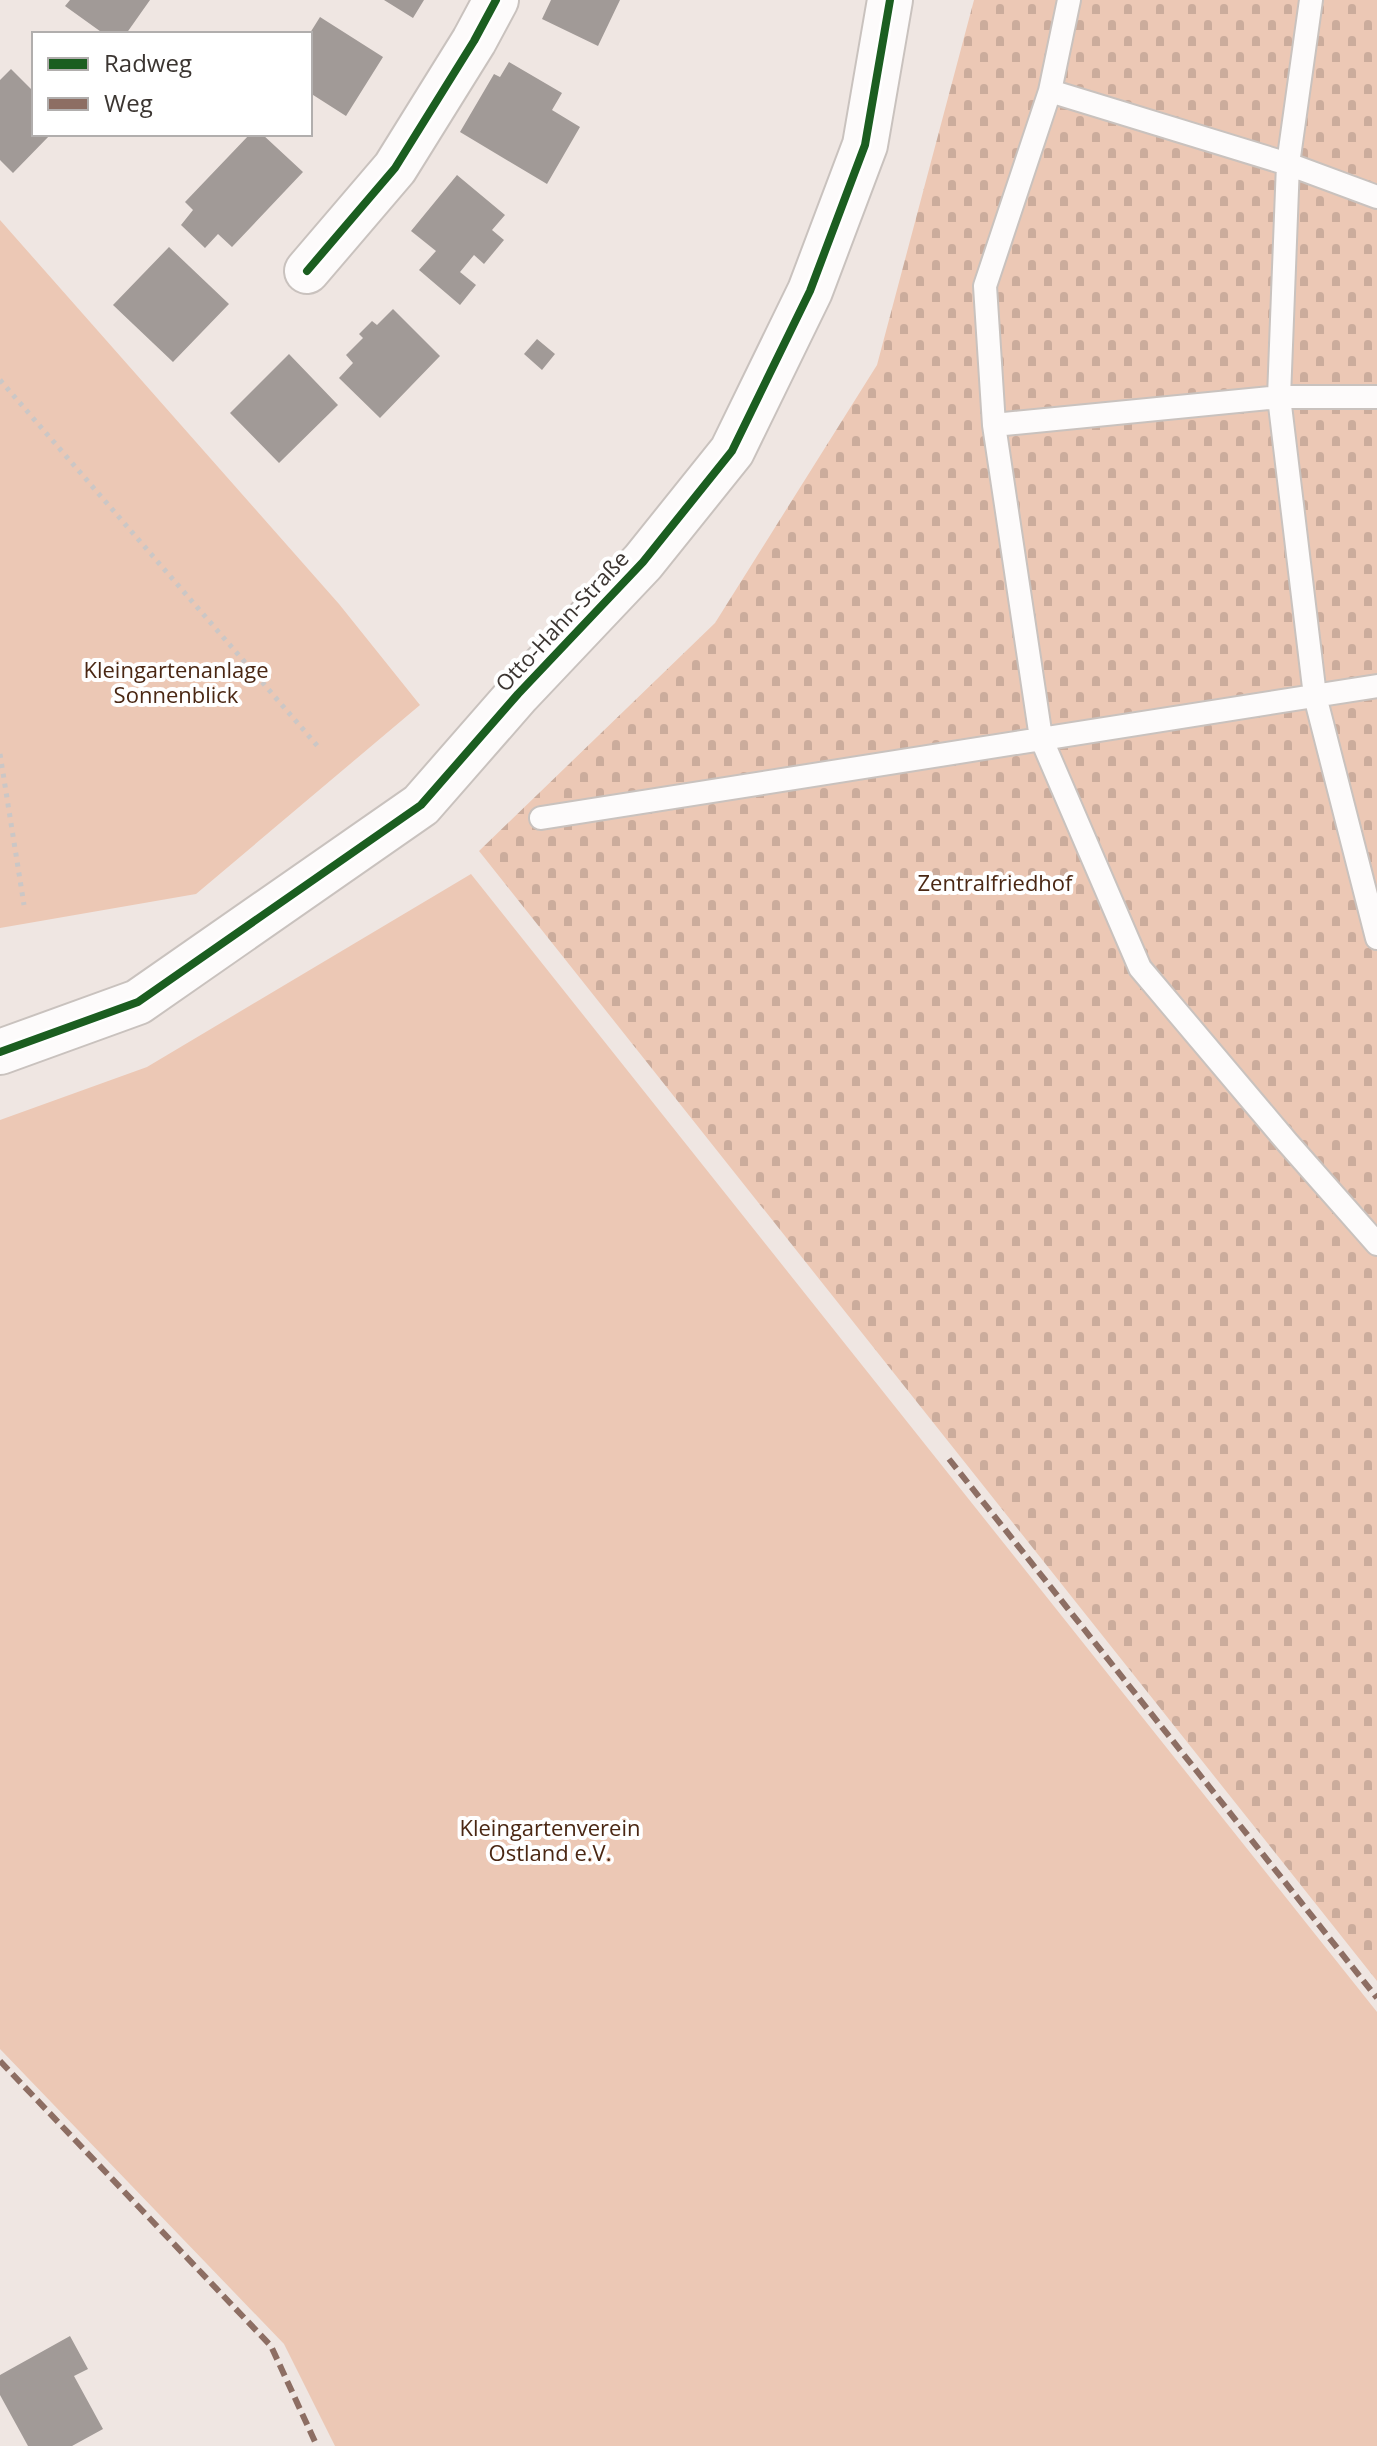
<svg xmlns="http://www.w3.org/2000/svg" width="1377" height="2446" viewBox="0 0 1377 2446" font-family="'Open Sans',sans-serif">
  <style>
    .cemetery { fill: url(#cemetery-stones) }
    .garden { fill: #ecc8b5 }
    .building { fill: #a19a97 }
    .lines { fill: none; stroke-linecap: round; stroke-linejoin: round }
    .service-casing { stroke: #c9c2be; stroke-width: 26 }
    .minor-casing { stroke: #c9c2be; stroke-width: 48 }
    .path { stroke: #cbc7c6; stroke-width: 5; stroke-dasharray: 4 6; stroke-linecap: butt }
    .service { stroke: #fdfbfb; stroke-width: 22 }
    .minor { stroke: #fdfbfb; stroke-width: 44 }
    .quiet { stroke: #8d6e63; stroke-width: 6; stroke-dasharray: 12 6; stroke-linecap: butt }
    .cycleway-casing { stroke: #fff; stroke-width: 13 }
    .cycleway { stroke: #1b5e20; stroke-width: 8 }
    .labels { text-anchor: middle; stroke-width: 8; stroke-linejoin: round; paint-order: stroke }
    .street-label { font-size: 22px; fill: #3b3531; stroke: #fff }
    .park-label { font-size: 22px; fill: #4a2713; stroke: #fff }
  </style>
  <defs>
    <pattern id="cemetery-stones" width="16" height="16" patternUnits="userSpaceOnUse" patternTransform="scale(2)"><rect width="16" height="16" fill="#ecc8b5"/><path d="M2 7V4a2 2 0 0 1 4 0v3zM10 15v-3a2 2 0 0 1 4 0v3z" fill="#cbac9c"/></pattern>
  </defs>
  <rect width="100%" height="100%" fill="#efe6e2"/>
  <!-- cemetery -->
  <path class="cemetery" d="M 974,0 L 1377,0 L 1377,1981 L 479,851 L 715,623 L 877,365 Z"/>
  <!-- garden -->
  <path class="garden" d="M 0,220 L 339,604 L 420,705 L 196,894 L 0,928 Z
    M 471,874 L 1377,2012 L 1377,2446 L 335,2446 L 284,2344 L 0,2049 L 0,1120 L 147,1067 Z"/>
  <!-- building -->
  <path class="building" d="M 70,0 L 150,0 L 126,34 L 104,34 L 65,6 Z
    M 384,0 L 424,0 L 413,18 Z
    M 551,0 L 620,0 L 598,46 L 542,19 Z
    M 320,17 L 383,57 L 346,116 L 310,93 L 310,33 Z
    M 509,62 L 562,93 L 552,110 L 580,127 L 547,184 L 460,132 L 494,74 L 500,77 Z
    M 11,69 L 34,92 L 34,134 L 51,134 L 13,173 L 0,160 L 0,80 Z
    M 250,134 L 262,134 L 303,172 L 232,247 L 218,234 L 205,248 L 181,225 L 193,210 L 185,202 Z
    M 457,175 L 505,215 L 492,230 L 504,240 L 484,264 L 474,255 L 460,272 L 476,285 L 460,305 L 419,270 L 436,251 L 411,231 Z
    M 169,247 L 229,304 L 173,362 L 113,305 Z
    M 393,309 L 440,356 L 380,418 L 339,378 L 353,363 L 346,355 L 363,338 L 359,334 L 372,321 L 377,325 Z
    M 537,339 L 555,354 L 542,370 L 524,354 Z
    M 289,354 L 338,405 L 279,463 L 230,413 Z
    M 70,2336 L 88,2369 L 74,2376 L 103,2429 L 72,2446 L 28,2446 L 0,2395 L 0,2375 Z"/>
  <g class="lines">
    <defs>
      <path id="service" d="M 1069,0 L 1050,91 L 985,286 L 994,425 L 1041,738 L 1140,968 L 1287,1142 L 1377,1244
        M 1311,0 L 1288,164 L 1279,397 L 1315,696 L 1377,938
        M 1050,91 L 1288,164 L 1377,197
        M 994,425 L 1279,397 L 1377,397
        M 541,818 L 1377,686"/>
      <path id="minor" d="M 307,271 L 395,168 L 474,41 L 496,0
        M 0,1052 L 138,1002 L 421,805 L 518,694 L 643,562 L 732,451 L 810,291 L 865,145 L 890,0"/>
    </defs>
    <!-- service casing -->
    <use href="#service" class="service-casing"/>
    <!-- minor casing -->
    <use href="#minor" class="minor-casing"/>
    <!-- path -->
    <path class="path" d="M 0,380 L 321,750
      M 0,754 L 24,905"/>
    <!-- service -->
    <use href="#service" class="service"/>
    <!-- minor -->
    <use href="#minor" class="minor"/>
    <!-- quiet -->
    <path class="quiet" d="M 949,1459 L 1377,1998
      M 0,2061 L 271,2346 L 317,2446"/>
    <defs>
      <path id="cycleway" d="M 307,271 L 395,168 L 474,41 L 496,0
        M 0,1052 L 138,1002 L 421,805 L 518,694 L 643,562 L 732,451 L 810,291 L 865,145 L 890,0"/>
    </defs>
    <!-- cycleway casing -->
    <use href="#cycleway" class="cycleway-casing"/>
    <!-- cycleway -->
    <use href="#cycleway" class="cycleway"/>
  </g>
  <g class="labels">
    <!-- street labels -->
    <g class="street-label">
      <text transform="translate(562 621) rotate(-47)" y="8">Otto-Hahn-Straße</text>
    </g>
    <!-- park labels -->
    <g class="park-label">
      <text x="176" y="678">Kleingartenanlage<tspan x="176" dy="25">Sonnenblick</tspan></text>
      <text x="995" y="891">Zentralfriedhof</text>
      <text x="550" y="1836">Kleingartenverein<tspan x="550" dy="25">Ostland e.V.</tspan></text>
    </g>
  </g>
  <!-- legend -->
  <rect x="32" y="32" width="280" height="104" fill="#ffffff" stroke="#b1aead" stroke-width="2"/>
  <rect x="48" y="58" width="40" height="12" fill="#1b5e20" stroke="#b1aead" stroke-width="2"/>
  <text x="104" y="72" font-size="24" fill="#3b3531">Radweg</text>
  <rect x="48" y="98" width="40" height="12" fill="#8d6e63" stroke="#b1aead" stroke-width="2"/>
  <text x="104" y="112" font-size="24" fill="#3b3531">Weg</text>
</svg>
